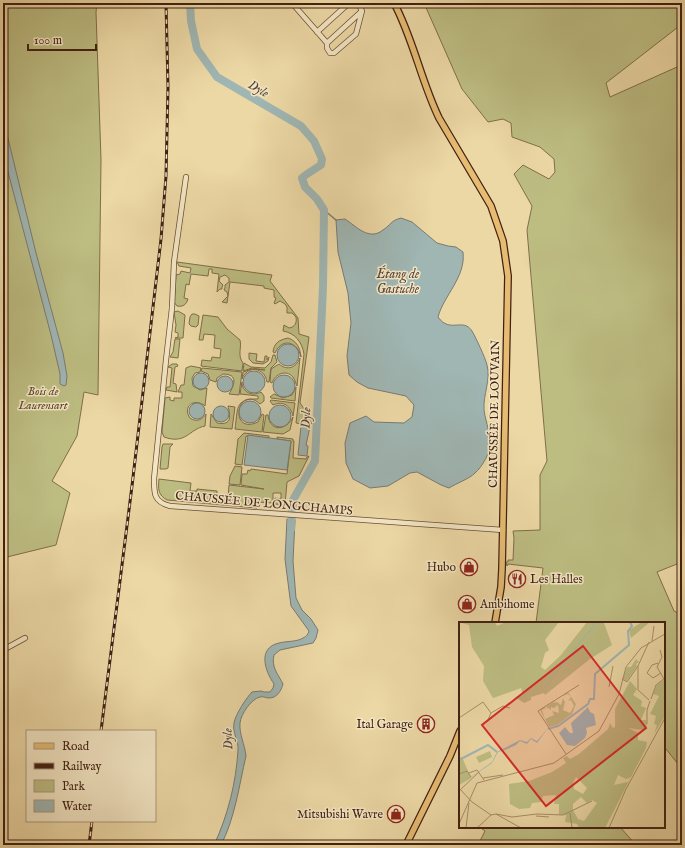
<svg xmlns="http://www.w3.org/2000/svg" width="685" height="848" viewBox="0 0 685 848" font-family="'IM FELL English',serif">
  <style>
    .green { fill: #bdbd82; stroke: #806e4a }
    .water { fill: #9fb6b3; stroke: #7a7a73 }
    .lines { fill: none; stroke-linecap: round; stroke-linejoin: round }
    .stream { stroke: #7a7a73; stroke-width: 1.5 }
    .river { stroke: #9fb6b3; stroke-width: 8 }
    .minor-casing { stroke: #6c4e38; stroke-width: 6 }
    .major-casing { stroke: #422013; stroke-width: 8 }
    .minor { stroke: #f3e6c4; stroke-width: 4.5 }
    .major { stroke: #e6bc72; stroke-width: 5.5 }
    .rail-casing { stroke: #422013; stroke-width: 3 }
    .rail { stroke: #f3e6c4; stroke-width: 1.5; stroke-dasharray: 4.5; stroke-linecap: butt }
    .labels { text-anchor: middle; stroke-width: 3; stroke-linejoin: round; paint-order: stroke }
    .park-label { font-size: 12px; font-style: italic; fill: #61472f; stroke: #f3e6c4 }
    .street-label { font-size: 12px; fill: #422013; stroke: #f3e6c4 }
    .poi-label { font-size: 12px; fill: #422013; stroke: #f3e6c4; text-anchor: end }
    .water-label { font-size: 13px; font-style: italic; fill: #59463b; stroke: #f3e6c4 }
    .inset-river { fill: none; stroke: #9fb6b3; stroke-width: 2 }
    .inset-road { fill: none; stroke: #a88e6b; stroke-width: 1 }
    .view { fill: #d62828; fill-opacity: 0.15; stroke: #d62828; stroke-width: 2 }
    .inset-edge { fill: none; stroke: #422013; stroke-width: 2 }
  </style>
  <rect width="100%" height="100%" fill="#ecd8a5"/>
  <filter id="stains"><feTurbulence type="fractalNoise" baseFrequency=".005" numOctaves="4"/><feColorMatrix values="0 0 0 0 .2 0 0 0 0 .09 0 0 0 0 .02 0 0 0 .5 -.17"/></filter>
  <radialGradient id="worn" r=".72"><stop offset=".6" stop-color="#630" stop-opacity="0"/><stop offset="1" stop-color="#630" stop-opacity=".3"/></radialGradient>
  <!-- green -->
  <path class="green" d="M 3,3 L 97,3 L 96,12 L 101,160 L 98,395 L 84,392 L 77,436 L 52,481 L 70,493 L 56,545 L 3,558 L 3,523 L 8,512 L 3,510 Z
    M 424,3 L 682,3 L 682,24 L 606,83 L 610,97 L 677,67 L 682,71 L 682,562 L 657,572 L 674,611 L 682,615 L 682,769 L 666,749 L 664,751 L 664,623 L 536,623 L 543,568 L 508,564 L 507,566 L 506,562 L 508,562 L 508,560 L 513,560 L 514,538 L 513,531 L 540,530 L 540,475 L 547,461 L 527,230 L 532,206 L 514,174 L 523,165 L 549,179 L 555,172 L 554,159 L 540,147 L 512,137 L 511,123 L 503,119 L 488,122 L 462,89 Z
    M 177,262 L 272,275 L 270,281 L 298,318 L 299,334 L 309,337 L 300,403 L 312,420 L 311,424 L 310,425 L 296,423 L 304,354 C 302,342 295,333 283,331 L 284,325 L 289,328 C 295,327 297,323 296,317 L 292,313 L 287,313 L 287,307 L 285,304 L 280,301 L 275,304 L 274,303 L 276,298 L 274,297 L 274,290 L 264,288 L 264,286 L 230,282 L 227,303 L 222,302 L 228,296 L 227,292 L 224,290 L 225,288 L 225,285 L 229,282 L 229,278 L 225,275 L 220,277 L 219,281 L 223,285 L 222,287 L 222,289 L 220,289 L 217,292 L 219,274 L 212,273 L 212,269 L 209,269 L 208,276 L 191,274 L 189,285 L 186,284 L 184,298 L 188,299 C 186,305 183,307 177,306 L 174,302 L 176,275 L 180,274 L 181,271 L 190,273 L 191,268 L 179,266 Z
    M 178,311 L 185,315 L 183,338 L 175,338 L 178,337 L 178,333 L 175,332 L 176,325 L 174,312 Z
    M 192,314 L 195,314 L 199,316 L 198,325 L 196,327 L 191,326 L 189,324 L 190,317 Z
    M 203,315 L 218,317 L 227,329 L 240,340 C 242,348 237,355 243,363 L 242,371 L 201,366 L 202,360 L 211,361 L 212,357 L 220,358 L 221,349 L 214,348 L 215,335 L 204,334 L 203,340 L 199,340 Z
    M 288,338 C 297,341 300,348 301,357 C 298,343 283,336 275,353 L 273,352 C 274,343 279,340 288,338 Z
    M 175,339 L 180,339 L 178,358 L 170,357 L 173,352 Z
    M 249,353 L 257,354 L 256,361 L 264,362 L 265,356 L 267,356 L 267,360 L 269,357 L 268,361 L 263,364 L 253,363 L 249,359 Z
    M 273,355 L 275,355 L 277,362 L 271,368 L 269,382 L 267,382 C 265,367 247,365 242,379 L 243,372 L 252,369 L 265,370 L 252,368 L 243,371 L 244,363 L 251,367 L 265,368 L 271,362 Z
    M 300,358 L 297,386 C 296,384 295,380 293,377 C 286,369 275,374 272,383 L 270,382 L 271,369 L 279,364 C 287,371 296,368 300,358 Z
    M 172,364 L 177,364 L 178,366 L 175,367 L 173,383 L 176,384 L 177,392 L 166,390 L 167,387 L 170,387 L 172,368 L 168,367 Z
    M 191,366 L 201,368 L 200,372 L 195,373 L 192,378 L 193,386 L 200,390 L 207,388 L 205,406 C 194,397 182,407 190,418 C 197,423 203,419 206,414 L 205,426 C 189,429 186,445 164,437 L 162,432 L 165,398 L 170,397 L 170,400 L 174,401 L 174,398 L 182,398 L 182,392 L 178,392 L 181,385 L 184,385 L 186,368 Z
    M 202,368 L 242,372 L 239,395 L 229,394 C 234,386 239,374 223,374 L 217,378 L 216,382 L 210,380 L 208,374 L 201,371 Z
    M 242,382 C 242,392 252,397 261,392 L 264,396 L 264,401 L 260,404 C 237,383 228,436 258,422 L 262,414 L 264,415 L 262,432 L 235,429 C 238,410 234,398 258,399 L 258,396 L 240,394 Z
    M 296,387 L 295,401 L 271,398 L 270,397 L 274,394 L 283,398 L 292,395 Z
    M 271,400 L 295,403 L 293,416 C 291,407 284,400 273,405 L 270,401 Z
    M 228,406 L 235,407 L 232,429 L 210,427 L 211,414 L 217,423 C 233,426 230,415 228,406 Z
    M 266,415 L 268,415 C 270,433 287,430 293,417 L 290,430 L 283,434 L 263,432 Z
    M 244,433 L 269,436 L 269,438 L 246,436 L 242,465 L 235,464 L 238,439 Z
    M 277,437 L 293,439 L 293,441 L 294,441 L 293,458 L 306,459 L 307,457 L 309,456 L 299,476 L 287,482 L 285,505 L 275,504 L 275,498 L 281,499 L 281,493 L 273,493 L 273,503 L 258,502 L 257,508 L 167,500 C 158,495 158,489 159,479 L 191,483 L 190,491 L 197,491 L 197,489 L 217,491 L 217,496 L 228,497 L 229,485 L 264,489 L 241,485 L 242,474 L 247,474 L 248,470 L 250,471 L 251,469 L 287,474 L 291,441 L 277,439 Z
    M 163,444 L 173,444 L 170,447 L 168,468 L 166,469 L 160,469 L 162,447 Z
    M 235,466 L 242,467 L 240,485 L 229,484 L 230,476 Z
    M 483,827 L 620,827 L 636,845 L 478,845 L 485,831 L 482,829 Z"/>
  <!-- water -->
  <path class="water" d="M 3,118 L 36,253 L 63,353 L 67,376 L 66,385 L 64,386 L 60,384 L 60,374 L 51,335 L 3,153 Z
    M 401,218 L 412,222 L 437,243 L 448,246 L 456,247 L 463,252 C 466,277 444,295 438,317 C 450,334 463,317 472,331 C 476,338 485,357 487,365 C 491,380 483,394 484,410 C 485,420 493,441 490,449 C 487,457 482,467 475,473 C 469,479 457,483 449,488 L 441,485 L 417,472 L 410,473 L 388,486 L 370,488 L 353,479 L 346,463 L 345,443 L 350,423 L 366,416 L 374,422 L 404,423 L 412,417 L 414,405 L 406,396 L 368,388 L 357,382 L 349,375 L 347,356 L 351,323 L 348,293 L 338,252 L 336,220 L 345,219 C 357,227 369,241 383,230 C 392,224 390,221 401,218 Z
    M277 355a11 11 0 1 1 22 0a11 11 0 1 1-22 0Z
    M243 382a11 11 0 1 1 22 0a11 11 0 1 1-22 0Z
    M193 381a8 8 0 1 1 16 0a8 8 0 1 1-16 0Z
    M273 386a11 11 0 1 1 22 0a11 11 0 1 1-22 0Z
    M217 384a8 8 0 1 1 16 0a8 8 0 1 1-16 0Z
    M239 412a11 11 0 1 1 22 0a11 11 0 1 1-22 0Z
    M189 411a8 8 0 1 1 16 0a8 8 0 1 1-16 0Z
    M269 416a11 11 0 1 1 22 0a11 11 0 1 1-22 0Z
    M213 414a8 8 0 1 1 16 0a8 8 0 1 1-16 0Z
    M 301,426 L 310,427 L 306,445 L 308,446 L 307,456 L 298,455 Z
    M 248,435 L 291,441 L 287,470 L 244,465 Z
    M 287,519 L 295,520 L 293,561 L 296,598 L 302,610 L 311,619 L 318,630 L 316,638 L 313,643 L 280,650 L 274,655 C 271,667 278,674 283,684 C 281,691 277,698 269,698 C 265,698 264,696 260,697 C 251,699 241,714 240,723 C 239,734 245,745 246,756 C 239,786 235,818 221,845 L 214,845 C 228,815 236,783 238,750 C 239,741 232,733 234,723 C 235,715 247,697 252,692 L 261,691 L 264,692 L 270,692 L 273,688 L 274,684 C 265,671 257,648 279,643 C 286,641 297,642 303,638 C 307,636 308,634 309,631 L 291,606 L 285,559 Z"/>
  <g class="lines">
    <!-- stream -->
    <path class="stream" d="M 324,210 L 336,220"/>
    <!-- river -->
    <path class="river" d="M 190,3 L 191,21 L 197,49 L 217,77 L 301,126 L 314,141 L 322,159 L 321,165 L 307,174 L 302,178 L 305,187 L 317,199 L 324,210 L 323,287 L 315,461 L 293,500 L 291,529"/>
    <defs>
      <path id="minor" d="M 292,3 L 327,43 L 362,11 L 358,3
        M 317,32 L 349,3
        M 327,43 L 327,48 L 330,53 L 334,53 L 356,34 L 362,11
        M 186,177 L 174,262 L 172,308 L 166,360 L 154,479 C 154,494 154,502 170,506 L 503,530
        M 3,650 L 25,638
        M 3,810 L 4,811"/>
      <path id="major" d="M 394,3 C 413,38 421,81 439,118 L 491,206 L 503,241 L 508,276 L 502,569 L 501,587 L 495,623
        M 406,845 L 450,756 L 460,731"/>
    </defs>
    <!-- minor casing -->
    <use href="#minor" class="minor-casing"/>
    <!-- major casing -->
    <use href="#major" class="major-casing"/>
    <!-- minor -->
    <use href="#minor" class="minor"/>
    <!-- major -->
    <use href="#major" class="major"/>
    <defs>
      <path id="rail" d="M 101,731 L 132,486 L 161,239 L 166,176 L 168,87 L 166,3
        M 89,845 L 92,821"/>
    </defs>
    <!-- rail casing -->
    <use href="#rail" class="rail-casing"/>
    <!-- rail -->
    <use href="#rail" class="rail"/>
  </g>
  <!-- icons -->
  <defs>
    <symbol id="shop-ring" viewBox="-11 -11 22 22"><circle r="9.5" fill="#f3e6c4" stroke="#8f2418" stroke-width="1.5"/><path d="M-5-2.5h2.3a2.7 3.5 0 0 1 5.4 0H5L5.5 6h-11ZM-1.5-2.5h3a1.5 2.3 0 0 0-3 0Z" fill="#8f2418"/></symbol>
    <symbol id="restaurant-ring" viewBox="-11 -11 22 22"><circle r="9.5" fill="#f3e6c4" stroke="#8f2418" stroke-width="1.5"/><path d="M-5-6h1v4h1v-4h1v4h1v-4h1v5L-1.5 .5V6h-2V.5L-5-1ZM5-6V6H3V1.5H1.5Q1.5-4 5-6Z" fill="#8f2418"/></symbol>
    <symbol id="building-ring" viewBox="-11 -11 22 22"><circle r="9.5" fill="#f3e6c4" stroke="#8f2418" stroke-width="1.5"/><path d="M-4-6H4V6H1V3H-1V6H-4ZM-2.5-4.3h1.7v1.8h-1.7ZM.8-4.3h1.7v1.8H.8ZM-2.5-1h1.7V.8h-1.7ZM.8-1h1.7V.8H.8Z" fill="#8f2418"/></symbol>
  </defs>
  <g fill-rule="evenodd">
    <use href="#shop-ring" x="459" y="557" width="20" height="20"/>
    <use href="#restaurant-ring" x="507" y="569" width="20" height="20"/>
    <use href="#shop-ring" x="457" y="594" width="20" height="20"/>
    <use href="#building-ring" x="416" y="714" width="20" height="20"/>
    <use href="#shop-ring" x="386" y="804" width="20" height="20"/>
  </g>
  <g class="labels">
    <!-- park labels -->
    <g class="park-label">
      <text x="43" y="395">Bois de<tspan x="43" dy="14">Laurensart</tspan></text>
    </g>
    <!-- street labels -->
    <g class="street-label">
      <text transform="translate(494 414) rotate(-89)" y="4">CHAUSSÉE DE LOUVAIN</text>
      <text transform="translate(264 503) rotate(5)" y="4">CHAUSSÉE DE LONGCHAMPS</text>
    </g>
    <!-- poi labels -->
    <g class="poi-label">
      <text x="456" y="571">Hubo</text>
      <text x="530" y="583" text-anchor="start">Les Halles</text>
      <text x="480" y="608" text-anchor="start">Ambihome</text>
      <text x="413" y="728">Ital Garage</text>
      <text x="383" y="818">Mitsubishi Wavre</text>
    </g>
    <!-- water labels -->
    <g class="water-label">
      <text transform="translate(259 88) rotate(30)" y="5">Dyle</text>
      <text x="398" y="278">Étang de<tspan x="398" dy="15">Gastuche</tspan></text>
      <text transform="translate(305 418) rotate(-88)" y="5">Dyle</text>
      <text transform="translate(227 739) rotate(-93)" y="5">Dyle</text>
    </g>
  </g>
  <!-- overview -->
  <g transform="translate(459 622)">
    <rect width="206" height="206" fill="#ecd8a5"/>
    <path d="M 0,0 L 36,0 L 38,4 L 47,0 L 100,0 L 86,18 L 90,28 L 86,31 L 82,45 L 86,48 L 102,33 L 128,0 L 145,1 L 153,23 L 131,37 L 86,73 L 85,71 L 72,75 L 72,78 L 65,81 L 56,75 L 64,73 L 62,66 L 34,76 L 24,59 L 25,44 L 13,25 L 10,3 ZM 183,0 L 191,0 L 172,16 L 170,8 ZM 177,37 L 180,40 L 177,42 L 178,44 L 168,59 L 163,57 L 168,45 L 172,45 ZM 206,57 L 206,94 L 195,112 L 198,103 L 195,102 L 197,94 L 191,92 L 200,74 L 194,72 L 198,63 ZM 171,59 L 178,67 L 174,73 L 183,79 L 182,84 L 187,86 L 182,98 L 187,98 L 188,105 L 185,108 L 169,106 L 179,111 L 179,118 L 188,120 L 187,126 L 172,155 L 167,157 L 159,153 L 155,163 L 169,160 L 172,155 L 146,206 L 120,206 L 118,202 L 106,200 L 107,193 L 100,193 L 100,182 L 95,182 L 97,173 L 84,174 L 82,180 L 73,181 L 71,186 L 60,187 L 51,182 L 50,162 L 70,159 L 93,150 L 107,141 L 104,136 L 108,134 L 111,137 L 120,132 L 149,107 L 151,101 L 154,106 L 156,105 L 156,87 ZM 117,155 L 128,166 L 124,172 L 115,167 L 114,161 ZM 122,175 L 128,181 L 133,178 L 138,181 L 125,199 L 119,197 L 114,188 L 114,182 ZM 109,70 L 117,82 L 113,92 L 98,103 L 90,105 L 81,88 L 86,85 L 87,86 L 83,88 L 86,97 L 95,93 L 93,89 L 100,91 L 99,83 L 95,86 L 92,85 L 92,88 L 87,85 L 97,78 L 94,81 L 98,80 L 102,83 L 104,76 L 106,80 L 104,88 L 111,91 L 115,84 L 112,78 L 109,79 L 112,75 L 109,72 L 104,74 ZM 31,129 L 33,135 L 20,141 L 17,135 ZM 3,135 L 12,156 L 0,163 L 0,136 Z" fill="#bdbd82" fill-rule="evenodd"/>
    <path d="M 137,0 L 138,0 L 84,68 L 84,67 ZM 129,85 L 131,90 L 135,92 L 137,103 L 127,106 L 128,111 L 126,116 L 116,124 L 108,123 L 100,111 L 106,105 L 111,111 L 114,111 L 112,101 ZM 89,106 L 78,121 L 72,117 L 68,122 L 61,119 L 57,123 L 46,128 L 39,130 L 33,141 L 0,164 L 33,140 L 38,130 L 61,118 L 68,120 L 72,116 L 78,119 Z" fill="#9fb6b3"/>
    <path class="inset-river" d="M 89,107 L 99,104 L 129,82 L 131,77 L 135,77 L 136,52 L 170,23 L 169,9 L 173,4 L 171,0M 0,138 L 29,123 L 38,130"/>
    <path class="inset-road" d="M 193,19 L 195,4M 190,20 L 179,44 L 179,68 L 190,78M 201,28 L 203,35 L 198,45 L 205,57M 199,41 L 193,43 L 188,51 L 194,56 L 202,51M 163,57 L 168,60 L 179,44M 150,65 L 154,44M 192,77 L 197,63 L 206,56M 0,96 L 24,80 L 32,91M 28,100 L 32,91 L 44,84 L 51,86M 188,102 L 188,88 L 191,79M 107,132 L 79,89 L 120,63M 10,151 L 18,148 L 25,158M 0,152 L 8,149 L 12,155M 24,156 L 44,153M 0,166 L 13,180 L 32,193M 1,168 L 20,150M 111,191 L 113,206M 37,192 L 53,195 L 78,192 L 104,193 L 133,179M 32,193 L 37,192 L 62,206M 77,194 L 90,195M 0,202 L 18,161 L 95,141 L 140,109 L 160,72 L 167,45 L 182,26 L 206,12M 7,206 L 10,181M 18,206 L 32,193M 150,206 L 167,167 L 206,96"/>
    <path class="view" d="M 124,24 L 187,106 L 87,184 L 23,103 Z"/>
    <rect width="206" height="206" class="inset-edge"/>
  </g>
  <!-- margin -->
  <rect width="685" height="848" fill="none" stroke="#ecd8a5" stroke-width="16"/>
  <rect x="4" y="4" width="677" height="840" fill="none" stroke="#422013" stroke-width="2"/>
  <rect x="8" y="8" width="669" height="832" fill="none" stroke="#422013"/>
  <!-- legend -->
  <rect x="26" y="730" width="130" height="92" fill="#f3e6c4" stroke="#ac977d"/>
  <rect x="34" y="743" width="20" height="6" fill="#e6bc72" stroke="#ac977d"/>
  <text x="62" y="750" font-size="12" fill="#422013">Road</text>
  <rect x="34" y="763" width="20" height="6" fill="#422013" stroke="#ac977d"/>
  <text x="62" y="770" font-size="12" fill="#422013">Railway</text>
  <rect x="34" y="780" width="20" height="12" fill="#bdbd82" stroke="#ac977d"/>
  <text x="62" y="790" font-size="12" fill="#422013">Park</text>
  <rect x="34" y="800" width="20" height="12" fill="#9fb6b3" stroke="#ac977d"/>
  <text x="62" y="810" font-size="12" fill="#422013">Water</text>
  <!-- scale -->
  <path d="M28 44v6h68v-6" fill="none" stroke="#422013" stroke-width="2"/>
  <text x="34" y="44" font-size="12" fill="#422013" stroke="#f3e6c4" stroke-width="3" paint-order="stroke">100 m</text>
  <rect width="100%" height="100%" filter="url(#stains)"/>
  <rect width="100%" height="100%" fill="url(#worn)"/>
</svg>
